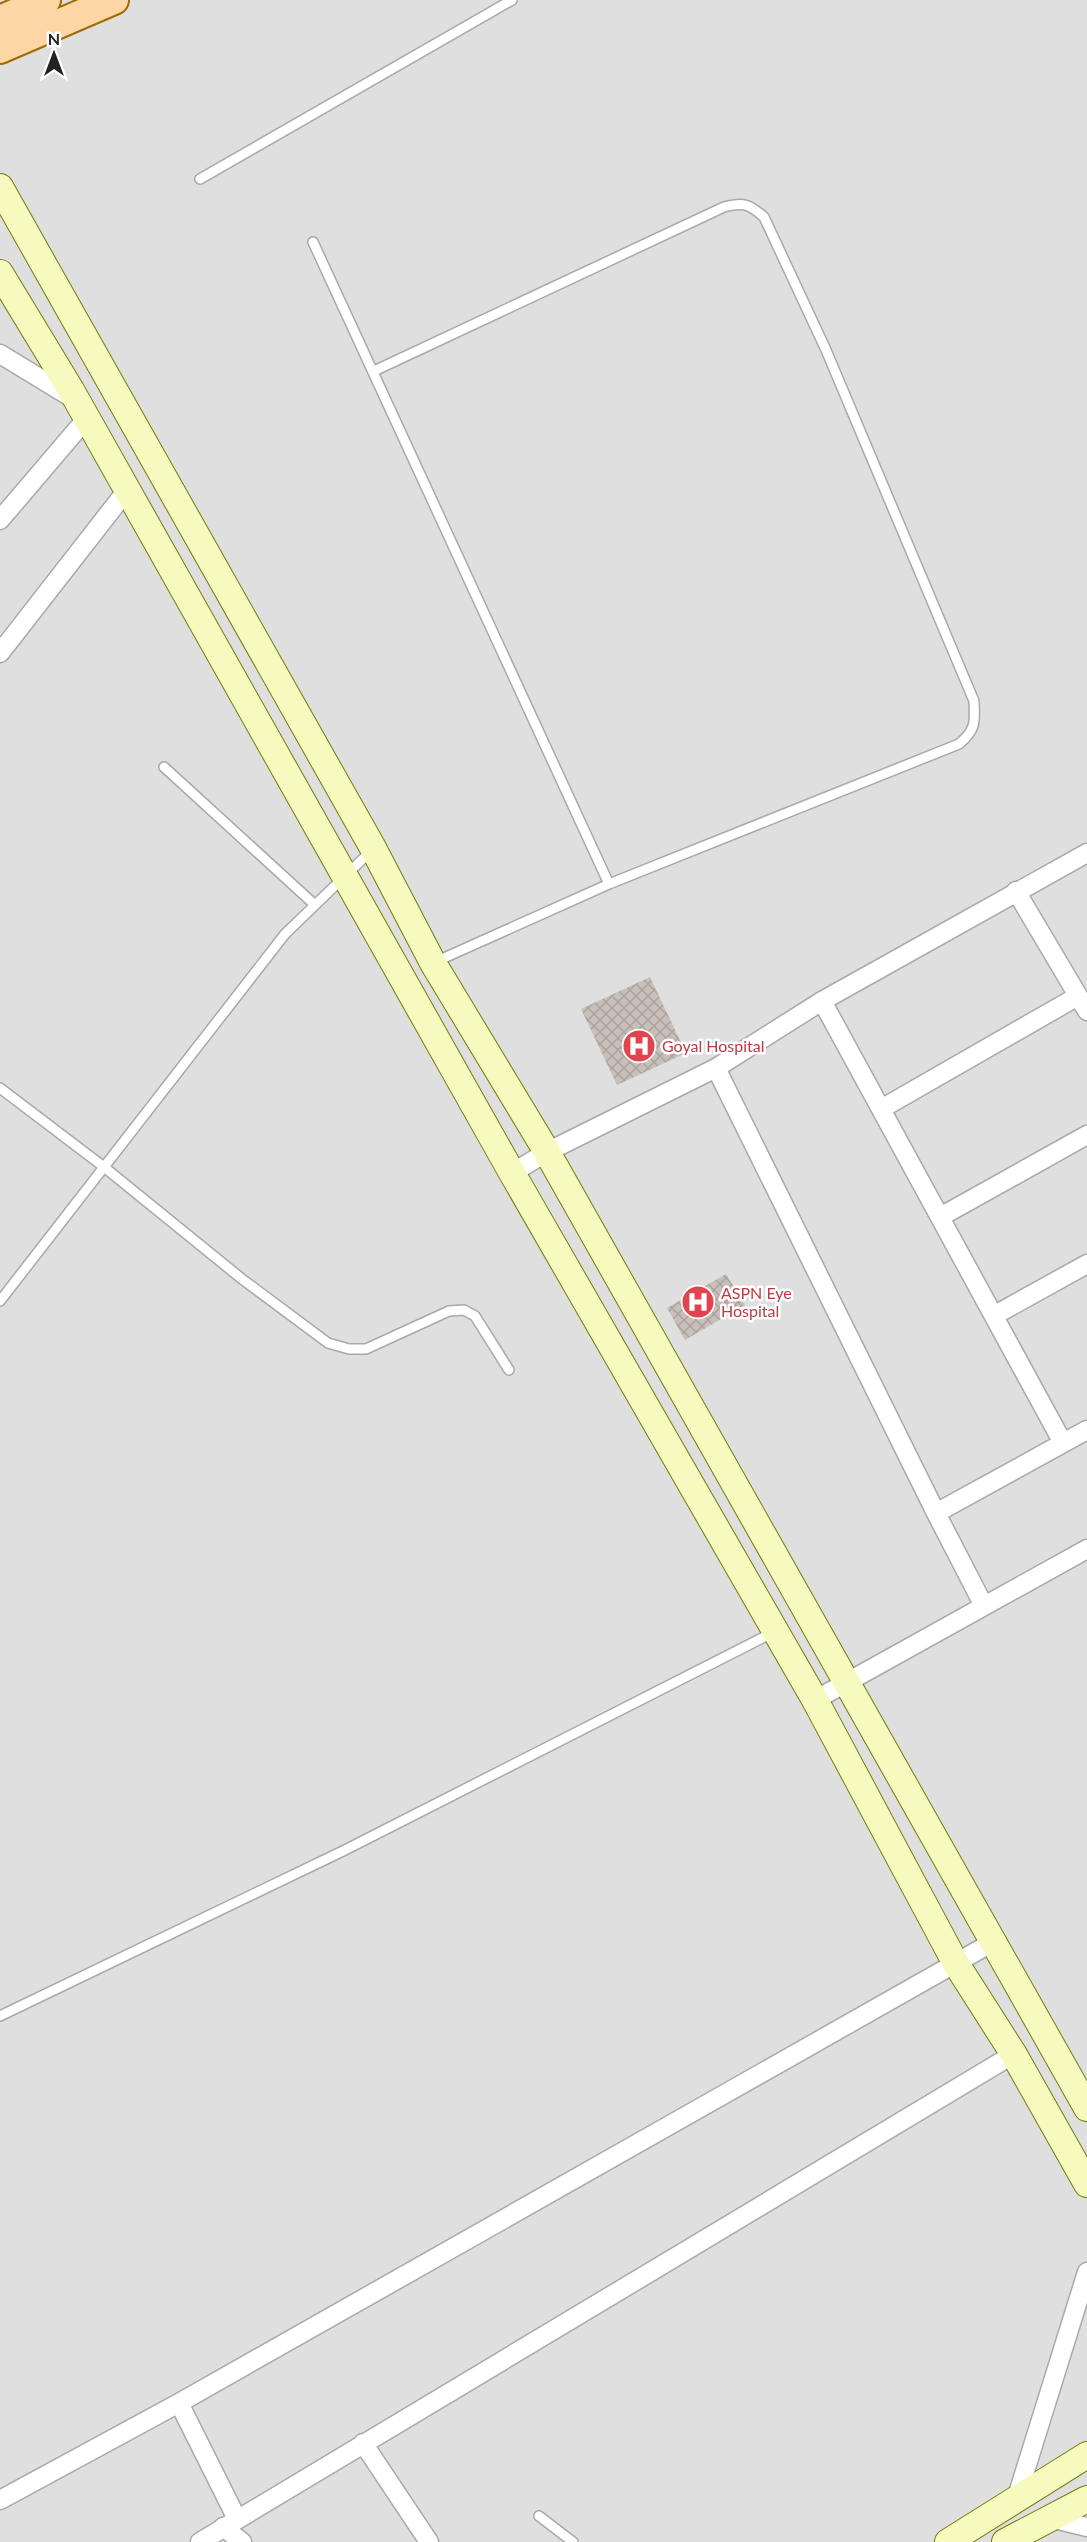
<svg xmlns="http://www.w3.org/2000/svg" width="1087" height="2542" viewBox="0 0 1087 2542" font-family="Lato,sans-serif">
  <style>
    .residential { fill: #e0dfdf }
    .building { fill: url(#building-cross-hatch) }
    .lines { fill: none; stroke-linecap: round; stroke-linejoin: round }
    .service-casing { stroke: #a9a9a9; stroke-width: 12 }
    .minor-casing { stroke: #a9a9a9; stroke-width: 21 }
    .secondary-casing { stroke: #707d05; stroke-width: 28 }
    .primary-casing { stroke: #a06b00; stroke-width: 32 }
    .service { stroke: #fff; stroke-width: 9 }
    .minor { stroke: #fff; stroke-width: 18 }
    .secondary { stroke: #f7fabf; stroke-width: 26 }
    .primary { stroke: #fcd6a4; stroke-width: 28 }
    .labels { text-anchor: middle; stroke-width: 5; stroke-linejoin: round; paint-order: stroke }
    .health-label { font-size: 16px; fill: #be3a42; stroke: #fff; text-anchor: start }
  </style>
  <defs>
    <pattern id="building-cross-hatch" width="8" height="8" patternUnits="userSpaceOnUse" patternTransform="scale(1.5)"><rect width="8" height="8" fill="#c7bfb8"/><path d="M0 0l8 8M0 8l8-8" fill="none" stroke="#aba49e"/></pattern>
  </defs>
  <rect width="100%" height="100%" fill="#f2efe9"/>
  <!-- residential -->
  <path class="residential" d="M 0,0 L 1087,0 L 1087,2542 L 0,2542 Z"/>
  <!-- building -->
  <path class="building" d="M 650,977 L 686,1053 L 617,1085 L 581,1009 Z
    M 726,1274 L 745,1305 L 685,1340 L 667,1308 Z"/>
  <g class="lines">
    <defs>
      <path id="service" d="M 200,179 L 512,0
        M 313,242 L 609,884 L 435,962
        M 374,371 L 724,207 C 744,202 749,204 764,217 L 826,350 L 974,701 C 975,722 976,730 959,744 L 609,884
        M 164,767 L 315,905
        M 0,1088 L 104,1167 L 242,1279 L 328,1343 L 349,1349 L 366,1349 L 449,1311 L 464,1310 L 475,1316 L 509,1370
        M 0,1301 L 285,934 L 372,850
        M 0,2016 L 345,1850 L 774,1632
        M 539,2516 L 573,2542"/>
      <path id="minor" d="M 0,354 L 74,399
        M 0,520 L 86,419
        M 0,653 L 127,490
        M 1016,891 L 1087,1011
        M 822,1001 L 1063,1443
        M 716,1068 L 936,1513 L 984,1606
        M 881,1109 L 1078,996
        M 512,1173 L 547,1152 L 716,1068 L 822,1001 L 1087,853
        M 940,1217 L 1087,1135
        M 995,1315 L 1087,1264
        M 936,1513 L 1087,1430
        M 815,1700 L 1087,1549
        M 179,2403 L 237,2519
        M 363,2443 L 429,2542
        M 0,2500 L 179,2403 L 993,1942
        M 1016,2500 L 1087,2272
        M 1050,2518 L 1087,2527
        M 223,2527 L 242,2542
        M 200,2542 L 1014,2054"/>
      <path id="secondary" d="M 0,187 L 373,848 L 433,963 L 547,1152 L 1087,2108
        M 0,273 L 71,390 L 512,1173 L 815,1700 L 955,1962 L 1013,2053 L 1087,2184
        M 948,2542 L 1087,2455
        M 1005,2542 L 1087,2499"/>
      <path id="primary" d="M 0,20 L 46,0
        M 0,49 L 114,0"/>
    </defs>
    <!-- service casing -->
    <use href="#service" class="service-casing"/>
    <!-- minor casing -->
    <use href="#minor" class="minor-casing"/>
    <!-- secondary casing -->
    <use href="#secondary" class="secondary-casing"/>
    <!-- primary casing -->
    <use href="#primary" class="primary-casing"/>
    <!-- service -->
    <use href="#service" class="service"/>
    <!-- minor -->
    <use href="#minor" class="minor"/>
    <!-- secondary -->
    <use href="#secondary" class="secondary"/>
    <!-- primary -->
    <use href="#primary" class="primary"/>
  </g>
  <!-- icons -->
  <defs>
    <symbol id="hospital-disc" viewBox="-11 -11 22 22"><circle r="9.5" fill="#e0444e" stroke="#fff"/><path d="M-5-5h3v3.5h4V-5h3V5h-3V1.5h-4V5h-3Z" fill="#fff"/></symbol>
  </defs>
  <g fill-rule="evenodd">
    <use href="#hospital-disc" x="620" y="1027" width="38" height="38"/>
    <use href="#hospital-disc" x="679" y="1283" width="38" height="38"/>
  </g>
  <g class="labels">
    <!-- health labels -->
    <g class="health-label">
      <text x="662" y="1052">Goyal Hospital</text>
      <text x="721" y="1299">ASPN Eye<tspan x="721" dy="18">Hospital</tspan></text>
    </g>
  </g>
  <!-- north arrow -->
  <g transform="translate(54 54)" stroke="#ffffff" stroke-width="4.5" paint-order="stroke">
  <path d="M0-4.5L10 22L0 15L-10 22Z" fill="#222222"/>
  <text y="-9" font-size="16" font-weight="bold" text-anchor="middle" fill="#222222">N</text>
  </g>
</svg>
